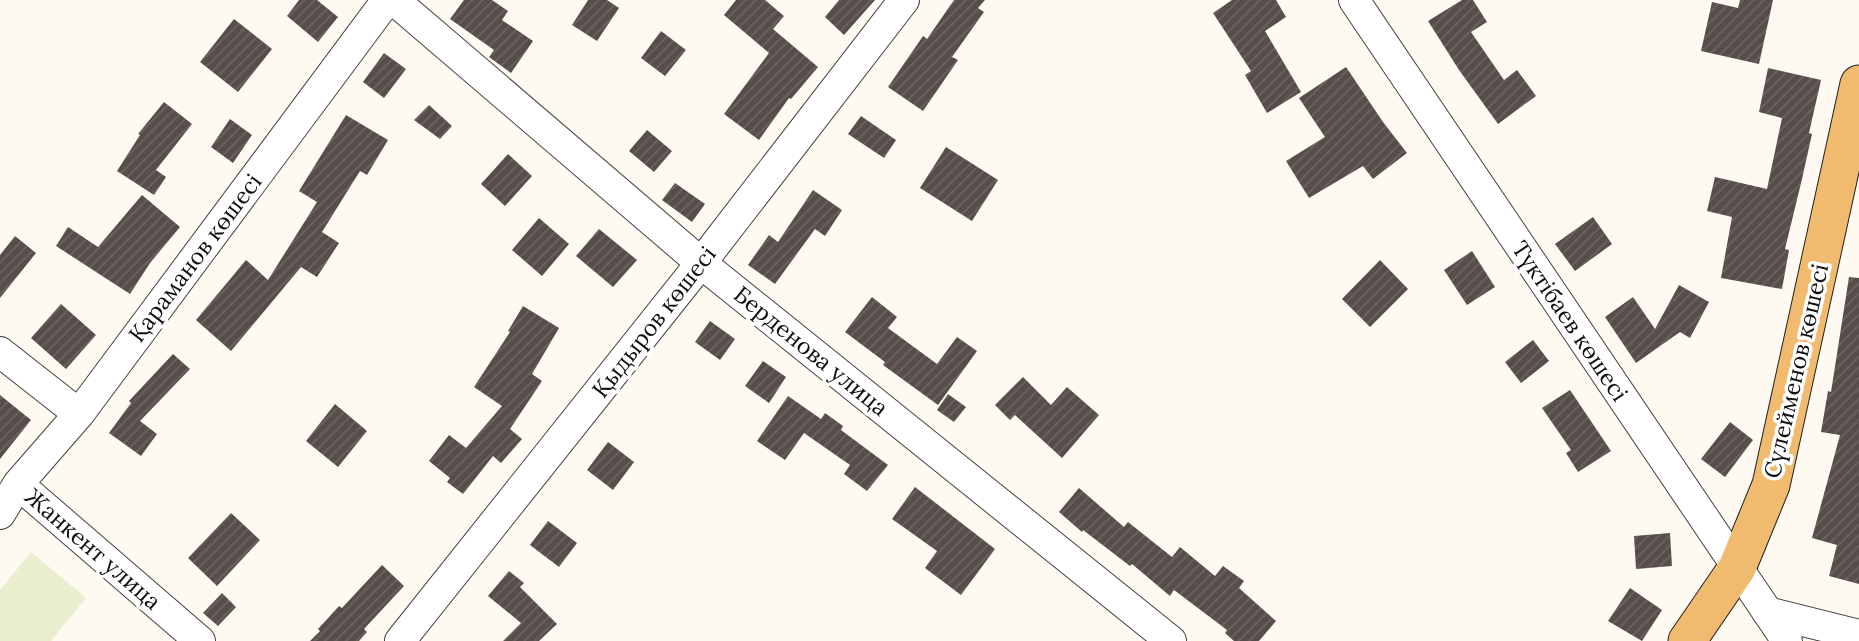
<svg xmlns="http://www.w3.org/2000/svg" width="1859" height="641" viewBox="0 0 1859 641" font-family="Lora,serif">
  <style>
    .pitch { fill: #e9efce }
    .building { fill: url(#building-hatch) }
    .lines { fill: none; stroke-linecap: round; stroke-linejoin: round }
    .minor-casing { stroke: #424242; stroke-width: 32 }
    .major-casing { stroke: #202020; stroke-width: 39 }
    .minor { stroke: #fff; stroke-width: 30 }
    .major { stroke: #f1bb6f; stroke-width: 37 }
    .labels { text-anchor: middle; stroke-width: 7; stroke-linejoin: round; paint-order: stroke }
    .street-label { font-size: 23px; fill: #0f0f0f; stroke: #fff }
  </style>
  <defs>
    <pattern id="building-hatch" width="6" height="6" patternUnits="userSpaceOnUse" patternTransform="scale(1.75)"><rect width="6" height="6" fill="#574e4c"/><path d="M-1 1l2-2M0 6l6-6M5 7l2-2" fill="none" stroke="#6a6361"/></pattern>
  </defs>
  <rect width="100%" height="100%" fill="#fefaf2"/>
  <!-- pitch -->
  <path class="pitch" d="M 31,552 L 86,598 L 51,641 L 0,641 L 0,590 Z"/>
  <!-- building -->
  <path class="building" d="M 299,0 L 317,0 L 338,17 L 318,42 L 287,16 Z
    M 464,0 L 492,0 L 508,11 L 502,20 L 533,41 L 511,73 L 489,57 L 494,50 L 450,19 Z
    M 588,0 L 607,0 L 619,8 L 597,41 L 572,25 Z
    M 736,0 L 765,0 L 784,16 L 773,29 L 818,67 L 791,99 L 789,98 L 759,140 L 724,114 L 769,53 L 724,15 Z
    M 839,0 L 875,0 L 844,35 L 825,17 Z
    M 954,0 L 985,0 L 978,8 L 984,12 L 952,57 L 958,60 L 923,111 L 888,87 L 923,36 L 927,39 Z
    M 1232,0 L 1276,0 L 1286,17 L 1265,31 L 1301,92 L 1267,113 L 1245,75 L 1251,71 L 1213,13 Z
    M 1462,0 L 1473,0 L 1487,22 L 1471,32 L 1504,80 L 1517,70 L 1536,96 L 1498,124 L 1459,70 L 1428,21 Z
    M 1740,0 L 1773,0 L 1759,64 L 1701,51 L 1712,2 L 1738,8 Z
    M 234,19 L 272,49 L 238,92 L 200,62 Z
    M 661,31 L 686,50 L 665,76 L 641,58 Z
    M 384,53 L 406,69 L 384,98 L 363,82 Z
    M 1346,67 L 1383,122 L 1407,153 L 1373,179 L 1363,166 L 1309,198 L 1286,161 L 1325,137 L 1299,98 Z
    M 1768,68 L 1821,80 L 1809,133 L 1812,134 L 1802,179 L 1785,249 L 1789,250 L 1782,289 L 1721,278 L 1732,217 L 1707,211 L 1715,177 L 1767,189 L 1782,118 L 1759,112 Z
    M 164,102 L 192,124 L 156,170 L 166,177 L 154,195 L 117,171 L 140,135 L 138,134 Z
    M 429,105 L 452,126 L 440,139 L 414,120 Z
    M 346,115 L 388,140 L 367,175 L 360,171 L 322,232 L 339,243 L 317,277 L 301,267 L 231,351 L 196,320 L 246,260 L 268,280 L 317,202 L 299,191 Z
    M 861,116 L 896,140 L 884,158 L 848,134 Z
    M 230,119 L 252,135 L 233,163 L 211,147 Z
    M 647,130 L 672,151 L 654,172 L 629,151 Z
    M 946,147 L 998,180 L 972,221 L 920,188 Z
    M 508,154 L 532,176 L 505,206 L 481,184 Z
    M 675,183 L 705,204 L 692,222 L 662,200 Z
    M 813,190 L 842,210 L 825,236 L 815,229 L 775,284 L 748,265 L 769,235 L 778,242 Z
    M 142,195 L 180,227 L 150,263 L 130,294 L 56,246 L 68,227 L 98,247 Z
    M 1593,217 L 1612,244 L 1575,271 L 1555,244 Z
    M 539,218 L 569,244 L 542,276 L 512,250 Z
    M 599,229 L 637,260 L 613,287 L 576,256 Z
    M 15,236 L 36,253 L 0,298 L 0,255 Z
    M 1472,251 L 1495,287 L 1467,305 L 1444,270 Z
    M 1380,260 L 1408,289 L 1370,327 L 1342,299 Z
    M 1849,277 L 1859,278 L 1859,584 L 1829,576 L 1837,545 L 1812,538 L 1840,435 L 1821,432 L 1828,391 L 1831,392 Z
    M 1679,285 L 1709,302 L 1690,338 L 1680,332 L 1636,363 L 1605,317 L 1633,297 L 1655,329 Z
    M 872,297 L 897,317 L 888,328 L 937,364 L 957,337 L 977,351 L 938,405 L 883,365 L 885,362 L 845,332 Z
    M 61,304 L 96,335 L 66,369 L 31,338 Z
    M 523,306 L 559,328 L 532,374 L 542,381 L 510,429 L 522,439 L 501,463 L 493,456 L 463,494 L 447,482 L 450,478 L 429,461 L 449,435 L 466,448 L 502,406 L 474,387 L 510,332 L 508,331 Z
    M 710,321 L 735,339 L 720,360 L 695,342 Z
    M 1533,340 L 1549,361 L 1521,383 L 1505,362 Z
    M 173,354 L 190,369 L 140,421 L 157,434 L 141,456 L 109,433 L 131,403 L 129,401 Z
    M 763,361 L 786,377 L 769,403 L 745,386 Z
    M 1023,377 L 1051,405 L 1067,387 L 1099,415 L 1062,458 L 1015,415 L 1010,420 L 995,405 Z
    M 1570,390 L 1611,451 L 1578,472 L 1566,453 L 1571,450 L 1542,408 Z
    M 948,394 L 966,407 L 954,422 L 937,410 Z
    M 0,395 L 31,420 L 0,459 Z
    M 788,396 L 821,419 L 825,413 L 843,426 L 841,430 L 888,465 L 867,491 L 844,474 L 850,465 L 804,433 L 785,460 L 757,441 Z
    M 335,404 L 367,431 L 338,467 L 306,441 Z
    M 1730,422 L 1753,440 L 1725,477 L 1701,459 Z
    M 608,442 L 634,462 L 613,490 L 587,470 Z
    M 915,487 L 995,549 L 961,595 L 925,568 L 937,551 L 892,519 Z
    M 1079,488 L 1124,527 L 1128,522 L 1172,557 L 1180,547 L 1215,576 L 1223,566 L 1244,581 L 1239,588 L 1276,621 L 1259,641 L 1234,641 L 1225,633 L 1227,630 L 1174,590 L 1170,596 L 1132,564 L 1130,566 L 1083,530 L 1082,532 L 1059,512 Z
    M 231,513 L 260,540 L 217,586 L 188,558 Z
    M 548,521 L 577,543 L 559,567 L 530,545 Z
    M 1670,533 L 1672,566 L 1636,569 L 1634,536 Z
    M 382,565 L 404,586 L 364,629 L 367,632 L 359,641 L 310,641 L 320,631 L 318,629 L 339,606 L 342,608 Z
    M 509,571 L 524,583 L 520,587 L 557,624 L 539,641 L 503,641 L 521,623 L 488,596 Z
    M 1630,588 L 1662,610 L 1642,641 L 1608,621 Z
    M 222,593 L 236,607 L 218,626 L 203,613 Z"/>
  <g class="lines">
    <defs>
      <path id="minor" d="M 394,0 L 701,263 L 1171,641
        M 1354,0 L 1787,641
        M 0,352 L 79,414
        M 18,484 L 200,641
        M 0,514 L 18,484 L 79,414 L 387,0
        M 1767,612 L 1859,635
        M 400,641 L 701,263 L 904,0"/>
      <path id="major" d="M 1687,641 L 1737,568 L 1771,485 L 1859,84"/>
    </defs>
    <!-- minor casing -->
    <use href="#minor" class="minor-casing"/>
    <!-- major casing -->
    <use href="#major" class="major-casing"/>
    <!-- minor -->
    <use href="#minor" class="minor"/>
    <!-- major -->
    <use href="#major" class="major"/>
  </g>
  <g class="labels">
    <!-- street labels -->
    <g class="street-label">
      <text transform="translate(195 258) rotate(-53)" y="8">Қараманов көшесі</text>
      <text transform="translate(1570 321) rotate(56)" y="8">Түктібаев көшесі</text>
      <text transform="translate(654 322) rotate(-52)" y="8">Қыдыров көшесі</text>
      <text transform="translate(811 351) rotate(39)" y="8">Берденова улица</text>
      <text transform="translate(1796 371) rotate(-77)" y="8">Сүлейменов көшесі</text>
      <text transform="translate(93 549) rotate(41)" y="8">Жанкент улица</text>
    </g>
  </g>
</svg>
